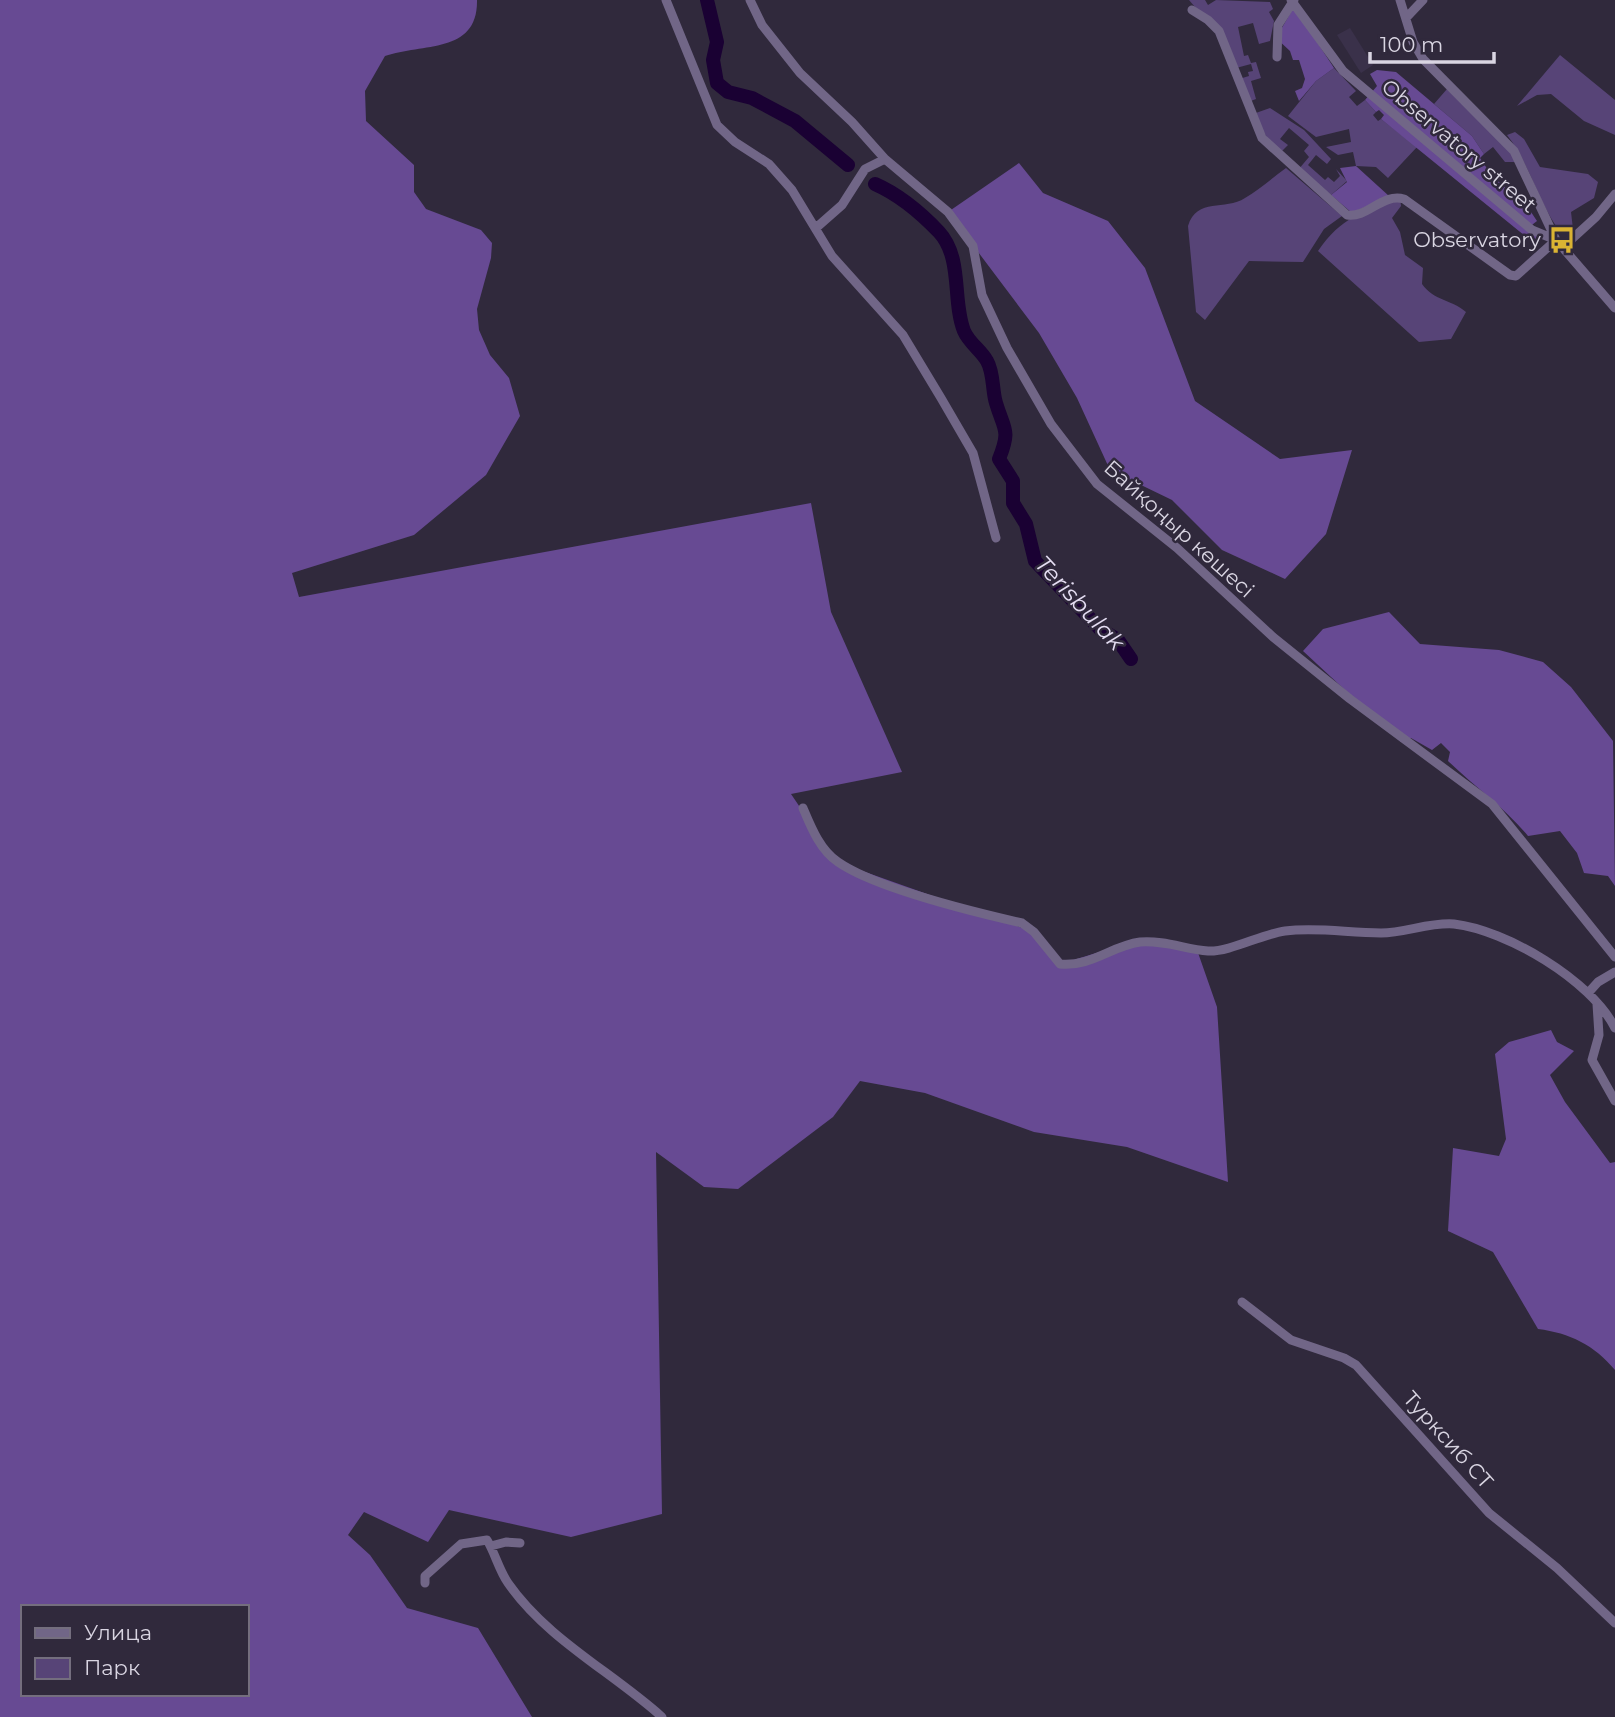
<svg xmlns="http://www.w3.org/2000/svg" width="1615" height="1717" viewBox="0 0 1615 1717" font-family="Montserrat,sans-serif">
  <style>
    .built { fill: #3a314a }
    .green { fill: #574477 }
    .forest { fill: #674a93; fill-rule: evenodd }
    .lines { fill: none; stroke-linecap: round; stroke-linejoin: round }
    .river { stroke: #1a0133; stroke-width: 14 }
    .minor { stroke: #716687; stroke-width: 9 }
    .labels { text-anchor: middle; stroke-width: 5; stroke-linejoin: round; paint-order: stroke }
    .street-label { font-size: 21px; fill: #d9d5e2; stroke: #30293c }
    .poi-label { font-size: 21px; fill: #d9d5e2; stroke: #30293c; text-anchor: end }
    .water-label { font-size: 23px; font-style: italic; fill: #e5def3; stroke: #30293c }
  </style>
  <rect width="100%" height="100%" fill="#30293c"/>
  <!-- built -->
  <path class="built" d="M 1350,28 L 1373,65 L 1361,73 L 1337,35 Z"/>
  <!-- green -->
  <path class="green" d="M 1189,0 L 1205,0 L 1208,5 L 1216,0 L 1270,2 L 1273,9 L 1269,12 L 1274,21 L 1270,41 L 1259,44 L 1253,23 L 1238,27 L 1244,56 L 1248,55 L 1251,63 L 1256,62 L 1261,78 L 1251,81 L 1256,99 L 1248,102 L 1239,79 L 1249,76 L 1248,72 L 1253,71 L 1251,64 L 1236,68 L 1230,48 Z
    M 1560,55 L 1615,100 L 1615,135 L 1584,121 L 1551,94 L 1537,95 L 1517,106 Z
    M 1334,68 L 1356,91 L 1349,97 L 1357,106 L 1365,100 L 1376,112 L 1373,115 L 1378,121 L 1381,119 L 1417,147 L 1388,178 L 1376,167 L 1356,166 L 1353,152 L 1338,155 L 1326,147 L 1351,142 L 1349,129 L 1316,137 L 1288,116 L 1316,81 Z
    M 1447,89 L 1509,149 L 1515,162 L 1505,162 L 1493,147 L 1484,154 L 1472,136 L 1434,104 Z
    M 1270,108 L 1304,130 L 1331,159 L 1327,164 L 1316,155 L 1308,165 L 1325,180 L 1328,177 L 1334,182 L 1340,176 L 1336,169 L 1347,181 L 1331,195 L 1298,170 L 1309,157 L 1304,151 L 1309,145 L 1289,128 L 1280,139 L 1288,145 L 1280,153 L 1272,146 L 1253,114 Z
    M 1515,132 L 1524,139 L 1540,167 L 1588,174 L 1598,182 L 1594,198 L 1571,212 L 1573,229 L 1556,226 C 1536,196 1529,163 1507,135 Z
    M 1286,168 L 1342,216 L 1324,229 L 1303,262 L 1249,261 L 1205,320 L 1196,312 L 1188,226 C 1197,197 1225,211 1245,198 C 1259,190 1272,178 1286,168 Z
    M 1400,197 L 1401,206 L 1392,218 L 1400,232 L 1405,255 L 1423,268 L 1422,284 C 1434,301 1451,299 1466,312 L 1451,339 L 1419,342 L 1318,251 C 1341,217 1363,212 1400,197 Z"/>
  <!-- forest -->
  <path class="forest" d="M 0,0 L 477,0 C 478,54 423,43 385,56 L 365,91 L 366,121 L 414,165 L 414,192 L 426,209 L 481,230 L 492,243 L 491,258 L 477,309 L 479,330 L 490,355 L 509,378 L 520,416 L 486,475 L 414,535 L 292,573 L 299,597 L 811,503 L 831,612 L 902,772 L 791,794 L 837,862 L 1034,932 L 1060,964 L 1126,944 L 1196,947 L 1217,1007 L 1228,1182 L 1127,1147 L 1034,1132 L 925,1093 L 860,1081 L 833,1117 L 738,1189 L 704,1187 L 656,1152 L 662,1514 L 571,1537 L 449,1510 L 428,1542 L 364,1512 L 348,1535 L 370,1555 L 407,1608 L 478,1628 L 532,1717 L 0,1717 ZM 23,1607 L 247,1607 L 247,1694 L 23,1694 Z
    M 1294,7 L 1334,68 L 1316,81 L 1299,101 L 1295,91 L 1302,88 L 1305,79 L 1299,60 L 1293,60 L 1290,51 L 1276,38 Z
    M 1377,70 L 1396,72 L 1472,136 L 1484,154 L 1480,158 L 1492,176 L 1527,206 L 1537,221 L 1528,228 L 1541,238 L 1535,244 L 1381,119 L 1384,115 L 1379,110 L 1376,112 L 1365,100 L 1377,86 L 1370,74 Z
    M 1019,163 L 1043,193 L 1108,221 L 1145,268 L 1195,401 L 1280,459 L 1352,450 L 1326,534 L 1285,579 L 1222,550 L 1172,500 L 1110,470 L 1077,398 L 1039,333 L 948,212 Z
    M 1356,166 L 1389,196 L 1352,213 L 1331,195 L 1347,182 L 1340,168 Z
    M 1389,612 L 1420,644 L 1499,650 L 1543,662 L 1571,687 L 1613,741 L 1615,886 L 1608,876 L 1584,873 L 1577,853 L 1560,831 L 1528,836 C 1505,808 1475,787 1448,761 L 1450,752 L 1441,743 L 1432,750 L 1411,738 L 1401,742 L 1303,651 L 1323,629 Z
    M 1551,1030 L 1557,1042 L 1574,1051 L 1550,1075 L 1565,1102 L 1610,1163 L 1615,1162 L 1615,1370 C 1594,1345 1570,1333 1538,1329 L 1493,1252 L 1448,1231 L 1453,1148 L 1499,1156 L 1506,1139 L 1495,1054 L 1509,1042 Z"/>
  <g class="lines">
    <!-- river -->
    <path class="river" d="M 707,0 L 717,42 L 713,60 L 717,83 L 728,92 L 752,98 L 795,121 L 848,165
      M 875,184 C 900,195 920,212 939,232 C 963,258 952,301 964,331 C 969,343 981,350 987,361 C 994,373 992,390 996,403 C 1004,430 1011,429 999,459 L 1013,481 L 1013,503 L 1026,524 L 1035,561 L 1100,629 L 1118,640 L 1131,659"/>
    <!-- minor -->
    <path class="minor" d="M 666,0 L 717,125 L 735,142 L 769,164 L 792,190 L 832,256 L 903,335 L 941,398 L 973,453 L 996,538
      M 750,0 L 762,25 L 800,73 L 852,122 L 885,159 L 948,212 L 973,246 L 982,295 L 1007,348 L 1051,424 L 1097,484 L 1177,548 L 1273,637 L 1350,699 L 1492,804 L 1615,957
      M 1291,0 L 1343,71 L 1532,230 L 1556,240
      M 1400,0 L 1413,42 L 1423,59 L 1514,151 L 1556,240 L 1615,308
      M 1192,10 L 1208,20 L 1219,31 L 1262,138 L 1347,215 C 1368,218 1382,193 1404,199 L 1510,275 L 1516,276 L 1556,240
      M 1406,18 L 1423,0
      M 1277,57 L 1278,25 L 1294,0
      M 817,227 L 842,205 L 865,169 L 885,159
      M 1562,248 L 1596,217 L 1615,194
      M 803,808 C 811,827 820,850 838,862 C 877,889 974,912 1022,923 L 1034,932 L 1060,964 C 1091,967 1111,946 1140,942 C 1164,940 1185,949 1208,951 C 1230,952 1262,934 1285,931 C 1318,927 1348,933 1381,933 C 1405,933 1430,922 1454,924 C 1506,930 1591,980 1615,1028
      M 1589,992 L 1598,982 L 1615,972
      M 1597,1004 L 1599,1035 L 1592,1060 L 1615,1101
      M 1242,1302 L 1291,1340 L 1344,1358 L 1356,1365 L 1489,1513 L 1557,1568 L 1615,1623
      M 491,1546 L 506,1542 L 520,1543
      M 425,1583 L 425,1576 L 461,1544 L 487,1540 C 495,1553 499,1570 508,1583 C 547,1639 612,1672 662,1717"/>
  </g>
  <!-- icons -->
  <defs>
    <symbol id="bus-bare" viewBox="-9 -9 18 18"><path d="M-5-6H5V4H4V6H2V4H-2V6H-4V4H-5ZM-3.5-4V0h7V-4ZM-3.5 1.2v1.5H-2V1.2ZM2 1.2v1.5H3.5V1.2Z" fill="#dab333" stroke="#30293c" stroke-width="2.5" paint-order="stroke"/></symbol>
  </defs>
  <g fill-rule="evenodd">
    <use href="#bus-bare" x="1543" y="221" width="38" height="38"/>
  </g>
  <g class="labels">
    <!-- street labels -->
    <g class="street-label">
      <text transform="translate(1459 146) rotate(40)" y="7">Observatory street</text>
      <text transform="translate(1179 529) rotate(42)" y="7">Байқоңыр көшесі</text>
      <text transform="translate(1448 1440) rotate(48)" y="7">Турксиб СТ</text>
    </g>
    <!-- poi labels -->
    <g class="poi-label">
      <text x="1541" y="247">Observatory</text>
    </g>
    <!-- water labels -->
    <g class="water-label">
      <text transform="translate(1080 603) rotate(47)" y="8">Terisbulak</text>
    </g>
  </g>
  <!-- legend -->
  <rect x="21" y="1605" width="228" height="91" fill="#30293c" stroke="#746e7e" stroke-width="2"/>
  <rect x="35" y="1628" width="35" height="10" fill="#716687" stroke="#746e7e" stroke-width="2"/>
  <text x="84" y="1640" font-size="21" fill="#d9d5e2">Улица</text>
  <rect x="35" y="1658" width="35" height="21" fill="#574477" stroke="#746e7e" stroke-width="2"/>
  <text x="84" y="1675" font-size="21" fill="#d9d5e2">Парк</text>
  <!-- scale -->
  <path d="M1370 52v10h124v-10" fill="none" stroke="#d9d5e2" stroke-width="3.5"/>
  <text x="1380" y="52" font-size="21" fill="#d9d5e2" stroke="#30293c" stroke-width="5" paint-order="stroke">100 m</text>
</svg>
